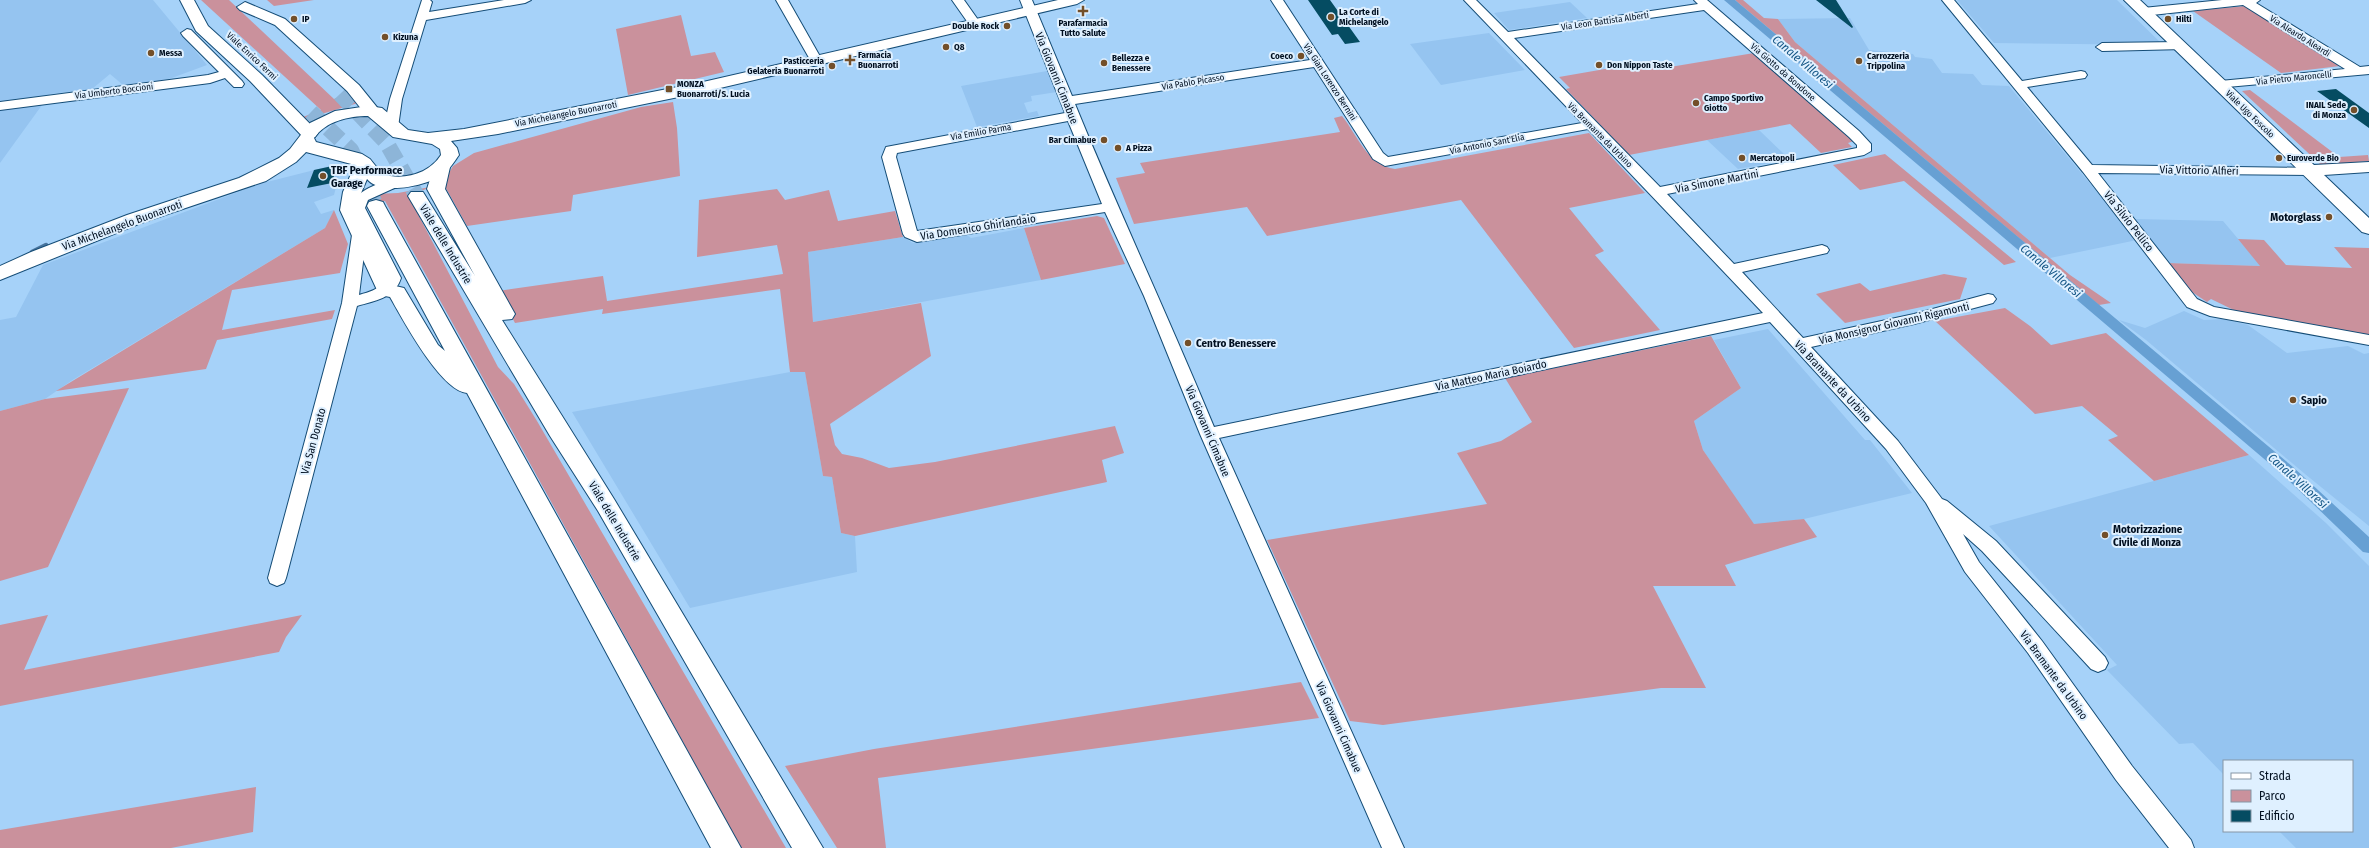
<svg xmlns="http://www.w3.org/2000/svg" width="2369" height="848" viewBox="0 0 2369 848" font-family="'Fira Sans Condensed',sans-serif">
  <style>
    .built { fill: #95c4f0 }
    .green { fill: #ca919c }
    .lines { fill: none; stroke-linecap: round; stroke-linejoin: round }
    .stream { stroke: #48749d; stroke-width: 4.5 }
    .canal { fill: #67a0d3; fill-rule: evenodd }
    .building { fill: #054c62 }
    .primary-tunnel { stroke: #8db5d8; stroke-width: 16; stroke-dasharray: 16 8; stroke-linecap: butt }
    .street-casing { stroke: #154d77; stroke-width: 2 }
    .secondary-casing { stroke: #154d77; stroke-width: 2 }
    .primary-casing { stroke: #154d77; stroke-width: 2 }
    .street { fill: #fff; fill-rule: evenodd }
    .secondary { fill: #fff; fill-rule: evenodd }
    .primary { fill: #fff; fill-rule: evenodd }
    .poi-dot { fill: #734f29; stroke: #dff0ff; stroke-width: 1.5 }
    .labels { text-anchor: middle; stroke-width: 4; stroke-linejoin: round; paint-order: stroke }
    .far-poi-label { font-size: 9px; font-weight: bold; fill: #000f20; stroke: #dff0ff; text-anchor: start }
    .far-street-label { font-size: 9px; fill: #000f20; stroke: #dff0ff }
    .street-label { font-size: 11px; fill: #000f20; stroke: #dff0ff }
    .poi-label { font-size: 11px; font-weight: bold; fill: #000f20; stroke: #dff0ff; text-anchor: start }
    .water-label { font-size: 12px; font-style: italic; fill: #145686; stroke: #dff0ff }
  </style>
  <rect width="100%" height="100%" fill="#a6d2f9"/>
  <!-- built -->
  <path class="built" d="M 0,0 L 153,0 L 207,65 L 169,79 L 123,85 L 110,74 L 92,89 L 50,94 L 0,163 Z
    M 1957,0 L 2117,0 L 2163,45 L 1994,43 Z
    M 1570,2 L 1587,18 L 1509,30 L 1494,13 Z
    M 1850,18 L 1869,50 L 1913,54 L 1915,57 L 1932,59 L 1942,73 L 1973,74 L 1982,85 L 2009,86 L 2137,240 L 2050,258 L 1795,42 L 1778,19 Z
    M 1489,33 L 1525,70 L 1441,85 L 1410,44 Z
    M 1047,71 L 1057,92 L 1031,96 L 1032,101 L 1024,103 L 1028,113 L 1037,111 L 1039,116 L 977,127 L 961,86 Z
    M 1759,130 L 1784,154 L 1786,154 L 1792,159 L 1738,169 L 1707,140 Z
    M 342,163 L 334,195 L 314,202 L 321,214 L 334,210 L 325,228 L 71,381 L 45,399 L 0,411 L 0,320 L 16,317 L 43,265 L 259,184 Z
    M 2135,219 L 2223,221 L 2261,266 L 2167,263 Z
    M 1024,228 L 1041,280 L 813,322 L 808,252 L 903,237 L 913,243 L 967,235 L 971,238 Z
    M 2184,311 L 2204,320 L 2223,319 L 2248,325 L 2287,353 L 2348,346 L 2364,354 L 2369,353 L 2369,526 L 2305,474 L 2146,340 L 2119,320 L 2145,328 Z
    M 1768,329 L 1865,440 L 1870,440 L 1912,493 L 1804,519 L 1754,525 L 1703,450 L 1694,421 L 1741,388 L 1714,340 Z
    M 805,371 L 823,476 L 832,477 L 841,533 L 855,536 L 857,572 L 690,608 L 572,412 L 790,372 Z
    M 2249,455 L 2326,523 L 2369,566 L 2369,848 L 2296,848 L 2279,831 L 2352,831 L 2352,761 L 2224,761 L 2224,775 L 2193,743 L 2179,744 L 2107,670 L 2117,665 L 1989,526 Z"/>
  <!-- green -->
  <path class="green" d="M 201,0 L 229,0 L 334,99 L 353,91 L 358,103 L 305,119 L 303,117 L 321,110 Z
    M 267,0 L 314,0 L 274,6 Z
    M 1735,0 L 1743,0 L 1764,18 L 1778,19 L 1795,42 L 2070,275 L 2111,303 L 2099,305 Z
    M 2245,6 L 2340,66 L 2281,73 L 2193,11 Z
    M 681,15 L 691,56 L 715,52 L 724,72 L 628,95 L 616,29 Z
    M 1754,53 L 1854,141 L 1848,143 L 1852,147 L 1821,153 L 1790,124 L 1629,155 L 1566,89 L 1570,88 L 1559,77 L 1651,61 L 1658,69 Z
    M 2250,90 L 2339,157 L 2368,155 L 2369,161 L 2321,165 L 2242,91 Z
    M 673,102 L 677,128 L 680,176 L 573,195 L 571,211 L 467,226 L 443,183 L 453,166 L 474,153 L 641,107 Z
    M 1342,116 C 1358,136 1367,165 1395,169 L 1589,133 L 1645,193 L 1569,208 L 1604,251 L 1595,255 L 1660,330 L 1574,348 L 1461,200 L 1267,236 L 1247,207 L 1134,224 L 1116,178 L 1145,173 L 1140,163 L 1340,132 L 1334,118 Z
    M 1885,154 L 2016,262 L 2004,265 L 1904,181 L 1860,190 L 1833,165 Z
    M 430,187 L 409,197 L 498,367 L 514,384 L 537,421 L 786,848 L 741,848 C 623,632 504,416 385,201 L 362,208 L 374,194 L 398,193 Z
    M 777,189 L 785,200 L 829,190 L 838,221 L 895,211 L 903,237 L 808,252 L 813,322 L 921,303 L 931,356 L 830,424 L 835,445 L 842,454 L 862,458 L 889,468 L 935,462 L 1115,426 L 1124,453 L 1102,460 L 1107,482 L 855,536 L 841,533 L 832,477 L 823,476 L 805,372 L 790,372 L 780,289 L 602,314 L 603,309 L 515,323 L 498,291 L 603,276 L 607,301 L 783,274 L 777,245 L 697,257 L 699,200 Z
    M 334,210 L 348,244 L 340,273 L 232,290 L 222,330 L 335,310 L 332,319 L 217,340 L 206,369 L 56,391 L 325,228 Z
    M 1097,216 L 1104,218 L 1125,264 L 1041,280 L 1024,228 Z
    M 2238,239 L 2264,240 L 2286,265 L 2352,268 L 2334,247 L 2369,248 L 2369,335 L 2244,315 L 2211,299 L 2207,302 L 2186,288 L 2167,263 L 2260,266 Z
    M 1944,274 L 1967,278 L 1960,299 L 1845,323 L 1816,294 L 1860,283 L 1870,291 Z
    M 2005,308 L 2030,326 L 2051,345 L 2106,333 L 2249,455 L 2154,481 L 2108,440 L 2118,436 L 2082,406 L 2035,414 L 1935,321 Z
    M 1711,336 L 1741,388 L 1694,421 L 1703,450 L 1754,524 L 1804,519 L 1817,537 L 1725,565 L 1736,586 L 1653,586 L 1706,688 L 1661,688 L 1383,725 L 1350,721 L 1267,540 L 1487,504 L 1457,453 L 1501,441 L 1532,422 L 1505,378 Z
    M 129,388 L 48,567 L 0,581 L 0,411 L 45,399 Z
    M 48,615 L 24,670 L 302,615 L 286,637 L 279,652 L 0,706 L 0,625 Z
    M 1301,682 L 1319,718 L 878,778 L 886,848 L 837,848 L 785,766 L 874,749 Z
    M 256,787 L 253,832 L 171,848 L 0,848 L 0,830 Z"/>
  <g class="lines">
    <!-- stream -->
    <path class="stream" d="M 32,252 L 46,245"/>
    <!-- canal -->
    <path class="canal" d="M 1724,0 L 1735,0 L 2293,467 L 2369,537 L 2369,553 L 2363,552 L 2283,475 Z"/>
  </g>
  <!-- building -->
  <path class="building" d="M 1308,0 L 1330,0 L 1360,42 L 1345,44 L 1338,34 L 1332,35 Z
    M 1816,0 L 1836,0 L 1853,27 L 1852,28 Z
    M 2336,89 L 2369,113 L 2369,128 L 2317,91 Z
    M 337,165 L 332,183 L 307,188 L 314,170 Z"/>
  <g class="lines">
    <!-- primary-tunnel -->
    <path class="primary-tunnel" d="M 340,94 L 386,142 L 417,196
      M 311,112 L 351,150 L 376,206"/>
    <defs>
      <path id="street" d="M 422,0 L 430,0 L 432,2 L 429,12 L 504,0 L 531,0 L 525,3 L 426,20 L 402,99 L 398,127 L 396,130 L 386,130 L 384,127 L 390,99 Z
        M 776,0 L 788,0 L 822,60 L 820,63 L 812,63 Z
        M 952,0 L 964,0 L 981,24 L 979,27 L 971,27 Z
        M 1020,0 L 1032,0 L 1072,96 L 1310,60 L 1271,0 L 1283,0 L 1383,153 L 1388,157 L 1582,123 L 1464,0 L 1476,0 L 1508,32 L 1698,4 L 1694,0 L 1707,0 L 1859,131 L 1871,144 L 1871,151 L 1864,155 L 1667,194 L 1734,264 L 1822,245 L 1827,247 L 1829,250 L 1827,253 L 1742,272 L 1803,338 L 1914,314 L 1988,294 L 1993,295 L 1996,299 L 1993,303 L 1914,324 L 1811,347 L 1898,441 L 1942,499 L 1947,501 L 1996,541 L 2105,657 L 2108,663 L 2105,669 L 2098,672 L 2091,669 L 1982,551 L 1963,534 L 1979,562 L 2042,641 L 2132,766 L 2191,840 L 2194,848 L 2169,848 L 2116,780 L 2028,653 L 1965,572 L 1926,503 L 1886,449 L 1770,322 L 1219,438 L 1404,848 L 1382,848 L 1200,434 L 1144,296 L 1105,212 L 917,242 L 905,237 L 903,234 L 882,157 L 886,147 L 1065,113 ZM 1704,10 L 1849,137 L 1857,145 L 1857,148 L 1660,187 L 1514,38 ZM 1314,67 L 1373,159 L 1385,166 L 1588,129 L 1763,313 L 1214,427 C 1169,318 1119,212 1075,104 ZM 1068,121 L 1102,204 L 917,231 L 896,157 L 897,153 Z
        M 1942,0 L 1954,0 L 2022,81 L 2081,71 L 2085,72 L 2087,75 L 2085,78 L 2027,87 L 2092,165 L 2315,168 L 2317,171 L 2310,175 L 2098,173 L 2197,299 L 2214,307 L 2369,335 L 2369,345 L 2210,316 L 2187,307 L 2083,172 Z
        M 2222,0 L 2260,0 L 2256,3 L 2360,67 L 2369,66 L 2369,74 L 2216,88 L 2214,85 L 2220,81 L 2345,69 L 2243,5 L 2143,16 L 2137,12 L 2143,8 Z
        M 187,29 L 191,30 L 242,81 L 244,84 L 242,87 L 234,87 L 225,78 L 210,83 L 0,110 L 0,102 L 208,75 L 219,72 L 183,36 L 181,33 Z
        M 2180,42 L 2186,46 L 2184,49 L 2102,51 L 2096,47 L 2102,43 Z
        M 396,178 L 403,182 L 401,185 L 368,200 L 365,208 L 401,278 C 395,298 374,301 357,306 L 286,578 L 284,583 L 277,586 L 270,583 L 268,578 L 342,303 L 352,235 L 354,232 L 362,231 C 359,224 353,216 351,208 C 348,194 385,180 396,178 ZM 366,238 L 385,278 C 382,289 369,292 359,295 Z"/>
      <path id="secondary" d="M 1058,0 L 1084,0 L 1077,4 L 703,92 L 498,134 L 451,141 L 457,148 L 459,155 C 454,162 450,169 443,174 C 428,186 381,196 367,179 L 359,198 L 358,210 L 397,290 L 394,295 L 387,296 L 380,295 L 377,290 L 340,210 L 343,192 L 355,165 L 306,152 L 296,162 L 266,181 L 141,223 L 0,280 L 0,266 L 31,252 L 127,215 L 239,178 L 279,158 L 290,149 L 310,123 L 335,111 L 368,106 L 382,108 L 408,130 L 428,133 L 464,129 L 703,82 ZM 368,116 L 393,137 L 432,144 L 440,149 L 441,155 C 429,174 403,181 382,174 L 370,159 L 362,154 L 316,142 L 314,138 C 326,121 349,116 368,116 Z
        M 2124,0 L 2140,0 L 2314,165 L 2369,162 L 2369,172 L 2324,175 L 2369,218 L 2369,234 L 2362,232 Z"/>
      <path id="primary" d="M 180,0 L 194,0 L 208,26 L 262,75 L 315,129 L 318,133 L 315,137 L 303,137 L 250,81 L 196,31 Z
        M 245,2 L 285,19 L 359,85 L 380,111 L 378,115 L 366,115 L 347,91 L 275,25 L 240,10 L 237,7 Z
        M 441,162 L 447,163 L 450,167 L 445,189 L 515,314 L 512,319 L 502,320 L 614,499 L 823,848 L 792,848 L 598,511 L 550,436 L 408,196 L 411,192 L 423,192 L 475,276 L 427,189 L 435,163 Z
        M 376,200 L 383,202 L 385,206 L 741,848 L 711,848 L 467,393 C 441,391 403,320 390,297 L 380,295 L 377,290 L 380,285 L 387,284 L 404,288 L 438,345 L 445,351 L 367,206 L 369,202 Z"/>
    </defs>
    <!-- street casing -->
    <use href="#street" class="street-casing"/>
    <!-- secondary casing -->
    <use href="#secondary" class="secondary-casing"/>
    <!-- primary casing -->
    <use href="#primary" class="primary-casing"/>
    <!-- street -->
    <use href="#street" class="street"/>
    <!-- secondary -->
    <use href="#secondary" class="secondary"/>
    <!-- primary -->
    <use href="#primary" class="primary"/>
  </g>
  <!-- markers -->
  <g class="poi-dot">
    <path d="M1081 5h4v4h4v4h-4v4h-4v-4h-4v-4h4z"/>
    <circle cx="1331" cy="17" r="4"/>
    <circle cx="294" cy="19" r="4"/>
    <circle cx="2168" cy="19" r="4"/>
    <circle cx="1007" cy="26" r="4"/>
    <circle cx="385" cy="37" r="4"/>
    <circle cx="946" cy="47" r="4"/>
    <circle cx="151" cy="53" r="4"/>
    <circle cx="1301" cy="56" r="4"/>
    <path d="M848 54h4v4h4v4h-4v4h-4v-4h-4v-4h4z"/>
    <circle cx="1859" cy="61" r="4"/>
    <circle cx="1104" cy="63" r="4"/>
    <circle cx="1599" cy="65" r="4"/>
    <circle cx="832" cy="66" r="4"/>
    <rect x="665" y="85" width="8" height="8" rx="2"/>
    <circle cx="1696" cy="103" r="4"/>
    <circle cx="2354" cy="110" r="4"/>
    <circle cx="1104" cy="140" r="4"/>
    <circle cx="1118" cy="148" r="4"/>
    <circle cx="1742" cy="158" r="4"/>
    <circle cx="2279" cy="158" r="4"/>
    <circle cx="323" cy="176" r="4"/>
    <circle cx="2329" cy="217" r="4"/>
    <circle cx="1188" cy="343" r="4"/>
    <circle cx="2293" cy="400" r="4"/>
    <circle cx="2105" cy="535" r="4"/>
  </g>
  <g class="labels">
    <!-- far-poi labels -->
    <g class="far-poi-label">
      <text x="1339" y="15">La Corte di<tspan x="1339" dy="10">Michelangelo</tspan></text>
      <text x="302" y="22">IP</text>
      <text x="2176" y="22">Hilti</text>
      <text x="1083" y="26" text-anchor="middle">Parafarmacia<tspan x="1083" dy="10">Tutto Salute</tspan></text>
      <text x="999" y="29" text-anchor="end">Double Rock</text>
      <text x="393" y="40">Kizuna</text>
      <text x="954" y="50">Q8</text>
      <text x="159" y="56">Messa</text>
      <text x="858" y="58">Farmacia<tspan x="858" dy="10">Buonarroti</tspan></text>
      <text x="1293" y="59" text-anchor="end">Coeco</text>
      <text x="1867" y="59">Carrozzeria<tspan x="1867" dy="10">Trippolina</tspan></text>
      <text x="1112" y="61">Bellezza e<tspan x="1112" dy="10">Benessere</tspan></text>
      <text x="824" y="64" text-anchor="end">Pasticceria<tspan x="824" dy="10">Gelateria Buonarroti</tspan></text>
      <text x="1607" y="68">Don Nippon Taste</text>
      <text x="677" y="87">MONZA<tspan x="677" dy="10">Buonarroti/S. Lucia</tspan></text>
      <text x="1704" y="101">Campo Sportivo<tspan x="1704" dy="10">Giotto</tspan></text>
      <text x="2346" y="108" text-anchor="end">INAIL Sede<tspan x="2346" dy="10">di Monza</tspan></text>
      <text x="1096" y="143" text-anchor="end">Bar Cimabue</text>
      <text x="1126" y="151">A Pizza</text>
      <text x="1750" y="161">Mercatopoli</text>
      <text x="2287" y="161">Euroverde Bio</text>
    </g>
    <!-- far-street labels -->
    <g class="far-street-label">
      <text transform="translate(1605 21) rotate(-8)" y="3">Via Leon Battista Alberti</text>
      <text transform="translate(2300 36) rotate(32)" y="3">Via Aleardo Aleardi</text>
      <text transform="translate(252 56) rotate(43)" y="3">Viale Enrico Fermi</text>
      <text transform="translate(1783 72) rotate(41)" y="3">Via Giotto da Bondone</text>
      <text transform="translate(2294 78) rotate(-6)" y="3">Via Pietro Maroncelli</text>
      <text transform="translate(1193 82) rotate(-9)" y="3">Via Pablo Picasso</text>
      <text transform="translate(1330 82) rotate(57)" y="3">Via Gian Lorenzo Bernini</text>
      <text transform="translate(114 91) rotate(-7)" y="3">Via Umberto Boccioni</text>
      <text transform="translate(566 114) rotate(-11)" y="3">Via Michelangelo Buonarroti</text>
      <text transform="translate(2250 114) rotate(44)" y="3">Viale Ugo Foscolo</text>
      <text transform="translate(981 132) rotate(-10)" y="3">Via Emilio Parma</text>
      <text transform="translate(1600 135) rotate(45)" y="3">Via Bramante da Urbino</text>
      <text transform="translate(1487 144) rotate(-11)" y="3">Via Antonio Sant'Elia</text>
    </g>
    <!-- street labels -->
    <g class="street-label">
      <text transform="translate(1057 78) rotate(68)" y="4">Via Giovanni Cimabue</text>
      <text transform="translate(2199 170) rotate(1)" y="4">Via Vittorio Alfieri</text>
      <text transform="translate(1717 181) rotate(-11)" y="4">Via Simone Martini</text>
      <text transform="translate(2129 221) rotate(52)" y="4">Via Silvio Pellico</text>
      <text transform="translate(122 225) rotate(-20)" y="4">Via Michelangelo Buonarroti</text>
      <text transform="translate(978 227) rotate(-9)" y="4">Via Domenico Ghirlandaio</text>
      <text transform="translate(446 244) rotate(59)" y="4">Viale delle Industrie</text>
      <text transform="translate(1894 323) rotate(-13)" y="4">Via Monsignor Giovanni Rigamonti</text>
      <text transform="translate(1491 375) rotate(-12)" y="4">Via Matteo Maria Boiardo</text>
      <text transform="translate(1833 381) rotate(47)" y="4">Via Bramante da Urbino</text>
      <text transform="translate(1208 431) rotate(67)" y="4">Via Giovanni Cimabue</text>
      <text transform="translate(313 441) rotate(-75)" y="4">Via San Donato</text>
      <text transform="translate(615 521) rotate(59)" y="4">Viale delle Industrie</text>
      <text transform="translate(2054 675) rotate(54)" y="4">Via Bramante da Urbino</text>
      <text transform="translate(1339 727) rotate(66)" y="4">Via Giovanni Cimabue</text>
    </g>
    <!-- poi labels -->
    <g class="poi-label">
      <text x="331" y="174">TBF Performace<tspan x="331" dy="13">Garage</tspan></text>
      <text x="2321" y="221" text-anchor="end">Motorglass</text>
      <text x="1196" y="347">Centro Benessere</text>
      <text x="2301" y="404">Sapio</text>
      <text x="2113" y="533">Motorizzazione<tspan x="2113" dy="13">Civile di Monza</tspan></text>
    </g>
    <!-- water labels -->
    <g class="water-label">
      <text transform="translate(1803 62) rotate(40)" y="4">Canale Villoresi</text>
      <text transform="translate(2051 271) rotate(40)" y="4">Canale Villoresi</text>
      <text transform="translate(2298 481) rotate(42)" y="4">Canale Villoresi</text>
    </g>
  </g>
  <!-- legend -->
  <rect x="2223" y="760" width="130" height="72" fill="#dff0ff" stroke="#8696a6"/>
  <rect x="2231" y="773" width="20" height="6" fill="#ffffff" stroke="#8696a6"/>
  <text x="2259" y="780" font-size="12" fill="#000f20">Strada</text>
  <rect x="2231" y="790" width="20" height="12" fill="#ca919c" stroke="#8696a6"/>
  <text x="2259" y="800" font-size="12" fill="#000f20">Parco</text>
  <rect x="2231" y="810" width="20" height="12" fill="#054c62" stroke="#8696a6"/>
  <text x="2259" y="820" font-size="12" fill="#000f20">Edificio</text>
</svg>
